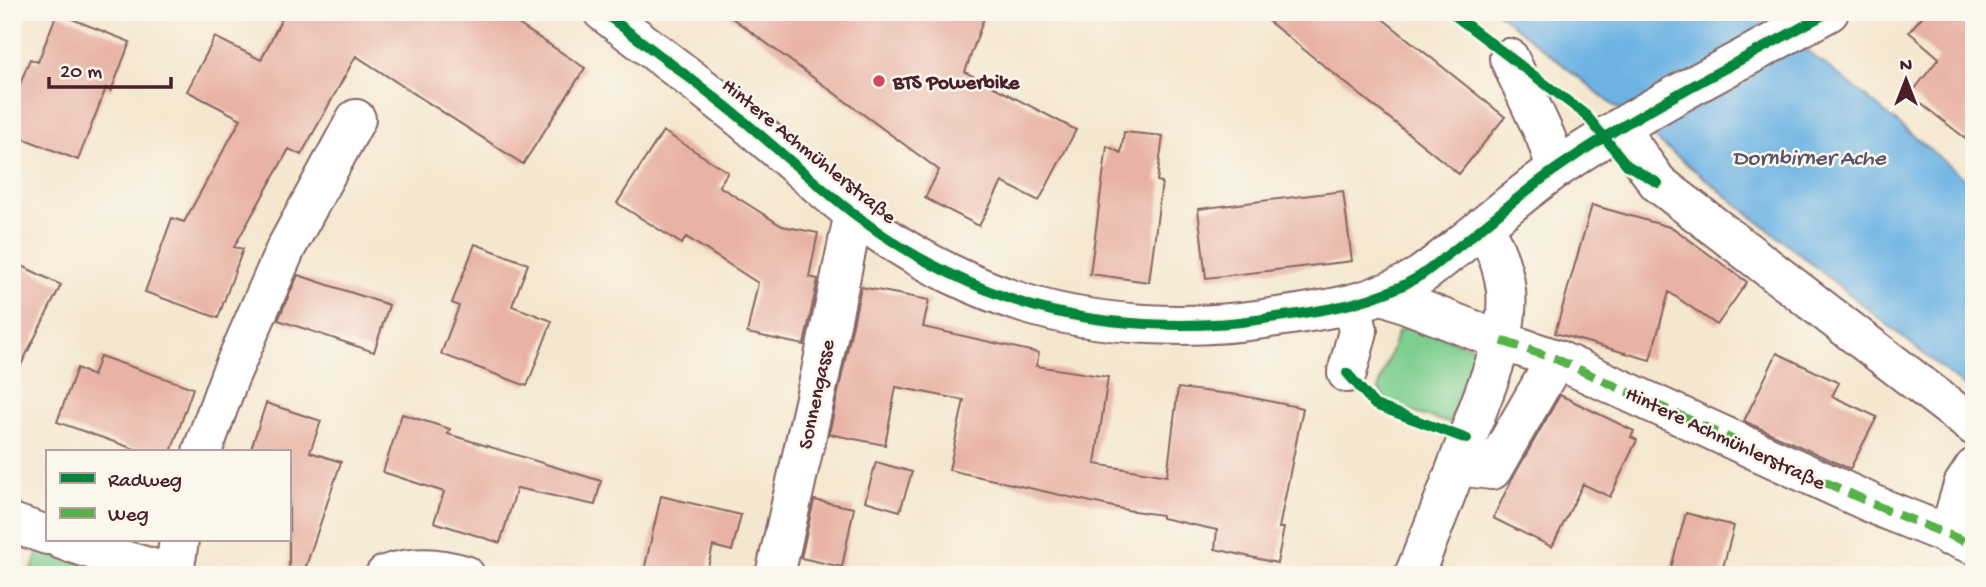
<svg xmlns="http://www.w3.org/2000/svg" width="1986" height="587" viewBox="0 0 1986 587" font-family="'Gochi Hand',sans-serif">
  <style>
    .green { fill: #7dce8f; stroke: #64765d; stroke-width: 2 }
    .water { fill: #6cb2e3; stroke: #5b6887; stroke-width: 2 }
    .building { fill: #e8b3a6 }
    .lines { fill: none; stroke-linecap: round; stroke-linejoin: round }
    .minor-casing { stroke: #866564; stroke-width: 42 }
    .minor { stroke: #fff; stroke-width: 38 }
    .quiet { stroke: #57b146; stroke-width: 9; stroke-dasharray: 18 9; stroke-linecap: butt }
    .cycleway-casing { stroke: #fbf7ec; stroke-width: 15 }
    .cycleway { stroke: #00873e; stroke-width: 10 }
    .poi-dot { fill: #d1495b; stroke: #fbf7ec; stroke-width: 2.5 }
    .labels { text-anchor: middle; stroke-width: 5; stroke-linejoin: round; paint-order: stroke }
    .poi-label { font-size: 21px; font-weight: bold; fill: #4a1f2b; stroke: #fbf7ec; text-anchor: start }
    .street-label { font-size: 21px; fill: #4a1f2b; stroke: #fbf7ec }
    .water-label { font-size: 23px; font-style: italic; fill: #56526b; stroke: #fbf7ec }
  </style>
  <rect width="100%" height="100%" fill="#fbf7ec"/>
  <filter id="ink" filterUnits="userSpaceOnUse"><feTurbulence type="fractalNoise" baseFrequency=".0143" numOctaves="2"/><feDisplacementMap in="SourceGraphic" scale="14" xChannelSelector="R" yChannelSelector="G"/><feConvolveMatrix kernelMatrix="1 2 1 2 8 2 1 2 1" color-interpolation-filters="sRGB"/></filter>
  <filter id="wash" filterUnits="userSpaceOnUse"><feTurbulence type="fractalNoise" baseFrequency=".00686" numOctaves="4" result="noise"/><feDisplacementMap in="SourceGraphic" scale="28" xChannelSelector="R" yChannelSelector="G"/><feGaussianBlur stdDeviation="1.57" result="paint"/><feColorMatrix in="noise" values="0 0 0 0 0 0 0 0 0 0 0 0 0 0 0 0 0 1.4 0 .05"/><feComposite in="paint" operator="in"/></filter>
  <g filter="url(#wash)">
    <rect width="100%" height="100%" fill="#f4e7cf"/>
    <!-- green -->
    <path class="green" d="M 1411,324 L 1475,349 L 1450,423 L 1394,407 L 1387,401 L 1379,390 L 1380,383 L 1398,332 Z
      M 39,550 L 128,575 L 30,575 Z"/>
    <!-- water -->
    <path class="water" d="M 1497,12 L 1757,12 L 1860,92 L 1974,186 L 1974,394 Z"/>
    <g id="blocks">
      <!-- building -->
      <path class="building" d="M 285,12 L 500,12 L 585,68 L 523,164 L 356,56 L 301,155 L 289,149 L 234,247 L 243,249 L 218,318 L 145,292 L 172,218 L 184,222 L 241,119 L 187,91 L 215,37 L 261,60 Z
        M 724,12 L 986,12 L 965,72 L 1076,130 L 1039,201 L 1002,182 L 979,226 L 925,198 L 939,170 Z
        M 1257,12 L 1374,12 L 1505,117 L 1459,174 Z
        M 1926,12 L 1974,12 L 1974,145 L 1910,95 L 1939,58 L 1909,32 Z
        M 57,13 L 130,42 L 111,91 L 106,88 L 78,160 L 12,134 L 12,104 L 30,59 L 38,62 Z
        M 663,131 L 728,172 L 719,186 L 782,226 L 818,233 L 809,277 L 818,279 L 804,345 L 747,333 L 758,283 L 686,237 L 682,244 L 617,203 Z
        M 1124,132 L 1163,136 L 1157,181 L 1162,182 L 1149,282 L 1090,274 L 1107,146 L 1121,153 Z
        M 1343,191 L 1352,261 L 1206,278 L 1198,209 Z
        M 1592,205 L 1673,228 L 1747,282 L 1717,325 L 1669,292 L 1650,360 L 1555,333 Z
        M 475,244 L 528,264 L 512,306 L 552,321 L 527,386 L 441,354 L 459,306 L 452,303 Z
        M 12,261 L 61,285 L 12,383 Z
        M 298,275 L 389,305 L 374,352 L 278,320 Z
        M 861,287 L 929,300 L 923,327 L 1039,353 L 1036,366 L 1108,377 L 1095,464 L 1167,476 L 1178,388 L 1239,395 L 1303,408 L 1279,528 L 1284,528 L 1277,563 L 1215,549 L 1217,530 L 1162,518 L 1162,515 L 1127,510 L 949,470 L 964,400 L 896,387 L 885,445 L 829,434 Z
        M 1777,353 L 1839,383 L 1832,396 L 1877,417 L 1850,469 L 1744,421 Z
        M 100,356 L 193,388 L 171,452 L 143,452 L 57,422 L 77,368 L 93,376 Z
        M 1560,395 L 1634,431 L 1631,437 L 1637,440 L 1610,497 L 1583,484 L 1552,547 L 1493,518 L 1511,481 Z
        M 266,403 L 321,421 L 310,452 L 341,462 L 303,575 L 289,575 L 289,452 L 250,452 Z
        M 402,414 L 450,429 L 448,434 L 601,481 L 595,505 L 517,488 L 500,543 L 434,522 L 444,492 L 383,472 Z
        M 876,462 L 912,472 L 900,511 L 865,501 Z
        M 661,496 L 741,515 L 732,551 L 713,546 L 706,575 L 643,575 Z
        M 814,500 L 854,508 L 842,567 L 801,558 Z
        M 1686,513 L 1734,526 L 1721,575 L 1669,575 Z"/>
    </g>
  </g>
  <g filter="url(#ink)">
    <use href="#blocks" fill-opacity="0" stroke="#866564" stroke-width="2"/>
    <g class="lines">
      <defs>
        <path id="minor" d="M 603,12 C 648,47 694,80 738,116 C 785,155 830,198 880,233 C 922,262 977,289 1026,304 C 1098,326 1190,330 1264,319 C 1318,311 1373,305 1420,276 C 1432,268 1443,258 1454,250 C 1489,223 1522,192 1559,167 C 1644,108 1739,62 1829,12
          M 1509,58 L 1546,138 L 1556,168
          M 1619,128 L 1658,183 L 1974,426
          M 1381,294 L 1502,341 L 1556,359 L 1884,509 L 1974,545
          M 1347,373 L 1358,331 L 1352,304
          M 202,452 L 229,378 L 286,248 L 356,119
          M 1457,466 L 1492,470 L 1556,359
          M 12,523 L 47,535
          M 1948,536 L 1963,485 L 1974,468
          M 62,540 L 127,561 L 177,575
          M 174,574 L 179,540
          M 385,575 C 413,565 437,567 465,575
          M 775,575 L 820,376 L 854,213
          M 1414,575 C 1435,524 1455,472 1474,420 C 1488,380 1510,335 1506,291 C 1504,268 1495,247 1483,226"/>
      </defs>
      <!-- minor casing -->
      <use href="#minor" class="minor-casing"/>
      <!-- minor -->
      <use href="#minor" class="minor"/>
      <!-- quiet -->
      <path class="quiet" d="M 1502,341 L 1556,359 L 1884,509 L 1974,545"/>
      <defs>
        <path id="cycleway" d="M 603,12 C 648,47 694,80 738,116 C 785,155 830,198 880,233 C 922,262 977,289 1026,304 C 1098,326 1190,330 1264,319 C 1318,311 1373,305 1420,276 C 1432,268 1443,258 1454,250 C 1489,223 1522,192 1559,167 C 1644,108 1739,62 1829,12
          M 1450,12 L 1586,115 L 1627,165 L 1658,183
          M 1347,373 L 1375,405 L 1467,439"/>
      </defs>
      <!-- cycleway casing -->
      <use href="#cycleway" class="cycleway-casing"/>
      <!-- cycleway -->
      <use href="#cycleway" class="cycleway"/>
    </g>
  </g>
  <!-- markers -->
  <circle class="poi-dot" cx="879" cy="81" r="7"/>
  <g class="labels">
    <!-- poi labels -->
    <g class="poi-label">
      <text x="893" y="88">BTS Powerbike</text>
    </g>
    <!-- street labels -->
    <g class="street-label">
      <text transform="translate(810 150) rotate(39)" y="7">Hintere Achmühlerstraße</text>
      <text transform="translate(815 394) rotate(-78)" y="7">Sonnengasse</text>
      <text transform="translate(1726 437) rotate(25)" y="7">Hintere Achmühlerstraße</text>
    </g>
    <!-- water labels -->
    <g class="water-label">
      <text x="1809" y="164">Dornbirner Ache</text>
    </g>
  </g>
  <!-- margin -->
  <rect width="1986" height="587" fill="none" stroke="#fbf7ec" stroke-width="42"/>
  <!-- legend -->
  <rect x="46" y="450" width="245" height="91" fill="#fbf7ec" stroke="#b4a19f" stroke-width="2"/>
  <rect x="60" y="473" width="35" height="10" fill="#00873e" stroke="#b4a19f" stroke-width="2"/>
  <text x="108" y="486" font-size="21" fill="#4a1f2b">Radweg</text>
  <rect x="60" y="508" width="35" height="10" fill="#57b146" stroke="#b4a19f" stroke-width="2"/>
  <text x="108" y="520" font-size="21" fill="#4a1f2b">Weg</text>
  <!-- north arrow -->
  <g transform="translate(1906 80)" stroke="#fbf7ec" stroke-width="5" paint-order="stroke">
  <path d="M0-5L12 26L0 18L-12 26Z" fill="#4a1f2b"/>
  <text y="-10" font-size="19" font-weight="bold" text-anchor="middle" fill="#4a1f2b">N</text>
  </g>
  <!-- scale -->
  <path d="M49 77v10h122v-10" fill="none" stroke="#4a1f2b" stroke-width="3.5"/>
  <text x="60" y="77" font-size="21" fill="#4a1f2b" stroke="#fbf7ec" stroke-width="5" paint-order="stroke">20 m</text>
</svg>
